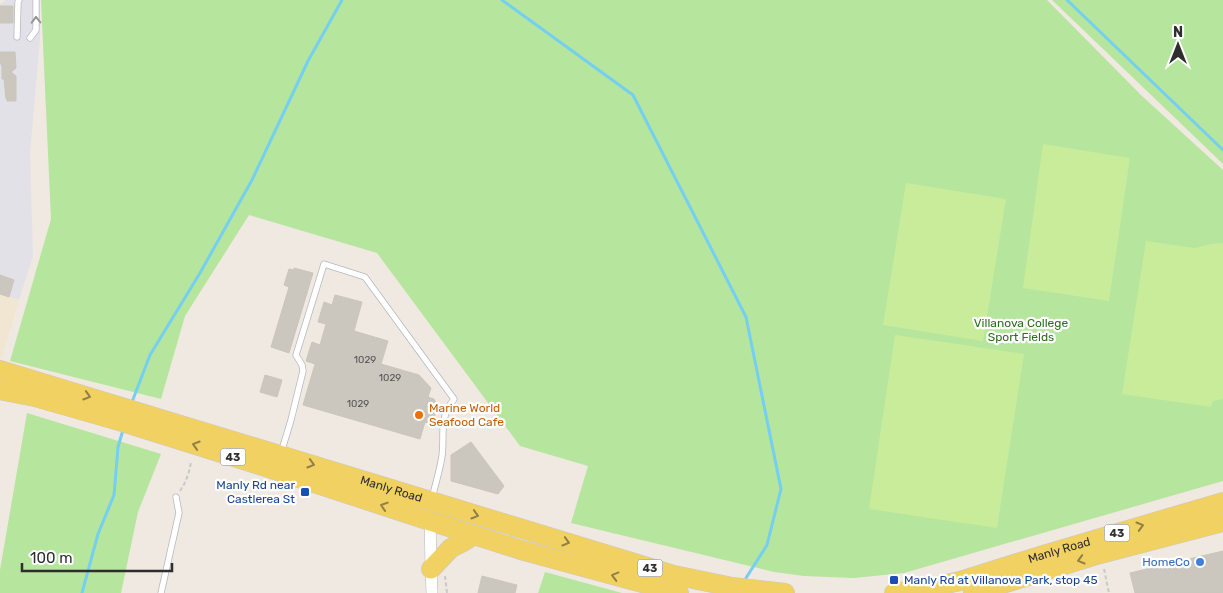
<svg xmlns="http://www.w3.org/2000/svg" width="1223" height="593" viewBox="0 0 1223 593" font-family="Rubik,sans-serif">
  <style>
    .industrial { fill: #e3e1e8 }
    .education { fill: #f0e6d1 }
    .green { fill: #b6e59e }
    .pitch { fill: #c9ec9a }
    .lines { fill: none; stroke-linecap: round; stroke-linejoin: round }
    .stream { stroke: #75cff0; stroke-width: 3 }
    .building { fill: #cbc7bf; stroke: #cbc5ba }
    .lane-casing { stroke: #b4b7c1; stroke-width: 7 }
    .street-casing { stroke: #b4b7c1; stroke-width: 12 }
    .primary-casing { stroke: #c9c9c9; stroke-width: 20 }
    .path { stroke: #c9c9c9; stroke-width: 2; stroke-dasharray: 4 2.5; stroke-linecap: butt }
    .lane { stroke: #fff; stroke-width: 5.5 }
    .street { stroke: #fff; stroke-width: 11 }
    .primary { stroke: #f2d163; stroke-width: 19 }
    .oneway { stroke: #969696 }
    .oneway2 { stroke: #908048 }
    .food-dot { fill: #e8710a; stroke: #fff; stroke-width: 2 }
    .transit-dot { fill: #1a4fb4; stroke: #fff; stroke-width: 2 }
    .shop-dot { fill: #3f7fe0; stroke: #fff; stroke-width: 2 }
    .labels { text-anchor: middle; stroke-width: 4.5; stroke-linejoin: round; paint-order: stroke }
    .number-label { font-size: 10px; fill: #555452 }
    .shield { fill: #fff; stroke: #6d6d6d; stroke-width: 1 }
    .shield-label { font-size: 11px; font-weight: bold; fill: #2e2e2e }
    .park-label { font-size: 12px; fill: #2c6e1b; stroke: #fff }
    .food-label { font-size: 12px; fill: #c56008; stroke: #fff; text-anchor: start }
    .transit-label { font-size: 12px; fill: #164399; stroke: #fff; text-anchor: end }
    .street-label { font-size: 12px; fill: #2e2e2e; stroke: #fff }
    .shop-label { font-size: 12px; fill: #366cbe; stroke: #fff; text-anchor: end }
  </style>
  <rect width="100%" height="100%" fill="#efe9e1"/>
  <!-- industrial -->
  <path class="industrial" d="M 6,0 L 40,0 L 40,39 L 30,153 L 33,256 L 19,300 L 0,294 L 0,4 Z"/>
  <!-- education -->
  <path class="education" d="M 0,294 L 19,300 L 1,359 L 0,359 Z"/>
  <!-- green -->
  <path class="green" d="M 41,0 L 1047,0 L 1142,96 L 1223,170 L 1223,481 L 904,573 L 854,578 L 804,576 L 774,572 L 571,523 L 588,466 L 520,446 L 377,253 L 249,215 L 185,316 L 161,399 L 10,361 L 51,219 Z
    M 1052,0 L 1223,0 L 1223,164 Z
    M 27,413 L 161,454 L 138,512 L 121,593 L 0,593 L 0,570 Z
    M 545,572 L 622,593 L 538,593 Z"/>
  <!-- pitch -->
  <path class="pitch" d="M 1043,144 L 1130,158 L 1109,301 L 1023,288 Z
    M 906,183 L 1006,199 L 983,341 L 883,325 Z
    M 1146,241 L 1195,248 L 1210,244 L 1223,243 L 1223,399 L 1213,401 L 1211,407 L 1122,394 Z
    M 895,335 L 1024,354 L 997,528 L 869,509 Z"/>
  <g class="lines">
    <!-- stream -->
    <path class="stream" d="M 502,0 L 633,95 L 746,317 L 781,489 L 767,545 L 746,578
      M 1067,0 L 1223,150
      M 132,402 L 150,355 L 200,273 L 252,180 L 308,61 L 342,0
      M 82,593 L 98,534 L 114,495 L 118,447 L 123,430"/>
  </g>
  <!-- building -->
  <path class="building" d="M 0,6 L 13,6 L 13,23 L 0,23 Z
    M 0,52 L 15,52 L 16,68 L 11,72 L 16,76 L 16,101 L 7,101 L 7,99 L 6,99 L 4,79 L 2,79 L 2,67 L 0,62 Z
    M 294,268 L 313,273 L 289,353 L 271,347 L 289,287 L 284,285 L 289,269 L 294,270 Z
    M 0,275 L 14,280 L 9,297 L 0,294 Z
    M 335,295 L 362,302 L 354,331 L 388,341 L 381,364 L 419,375 L 431,388 L 428,397 L 434,399 L 438,406 L 432,424 L 425,422 L 420,439 L 303,405 L 315,364 L 306,361 L 312,342 L 320,345 L 326,324 L 318,322 L 324,302 L 332,305 Z
    M 265,375 L 282,380 L 277,397 L 260,392 Z
    M 471,442 L 504,486 L 498,494 L 451,481 L 451,455 Z
    M 1223,551 L 1223,593 L 1135,593 L 1130,573 Z
    M 482,576 L 517,585 L 515,593 L 478,593 Z"/>
  <g class="lines">
    <defs>
      <path id="lane" d="M 17,37 L 18,2 L 19,0
        M 30,38 L 36,30 L 36,0
        M 281,453 L 291,420 L 303,371 L 302,365 L 296,355 L 324,264 L 365,277 L 454,399 C 438,420 445,432 442,456 C 440,470 435,485 432,499
        M 161,593 L 179,513 L 176,497"/>
      <path id="street" d="M 430,517 L 431,569 L 432,593"/>
      <g id="primary">
        <path id="s1" d="M 0,370 L 674,575 L 732,587 L 785,593"/>
        <path d="M 0,390 L 35,397 L 119,421 L 256,464 L 430,521 L 521,550 L 679,593"/>
        <path d="M 431,569 L 451,548 L 463,542 L 474,535"/>
        <path id="s2" d="M 894,593 L 942,585 L 960,581 L 1043,555 L 1223,502"/>
        <path d="M 973,593 L 1100,554 L 1223,522"/>
      </g>
    </defs>
    <!-- lane casing -->
    <use href="#lane" class="lane-casing"/>
    <!-- street casing -->
    <use href="#street" class="street-casing"/>
    <!-- primary casing -->
    <use href="#primary" class="primary-casing"/>
    <!-- path -->
    <path class="path" d="M 180,491 C 186,482 190,471 191,461
      M 1104,569 L 1109,593
      M 445,576 L 447,593"/>
    <!-- lane -->
    <use href="#lane" class="lane"/>
    <!-- street -->
    <use href="#street" class="street"/>
    <!-- primary -->
    <use href="#primary" class="primary"/>
  </g>
  <!-- one-way arrows -->
  <defs><path id="oneway-chevron" d="M-2-3.5L2.5 0L-2 3.5" fill="none" stroke-width="1.6" stroke-linecap="round" stroke-linejoin="round" transform="scale(1.25)"/></defs>
  <use class="oneway" href="#oneway-chevron" transform="translate(36 20) rotate(-91)"/>
  <g class="oneway2">
    <use href="#oneway-chevron" transform="translate(87 396) rotate(17)"/>
    <use href="#oneway-chevron" transform="translate(196 445) rotate(-163)"/>
    <use href="#oneway-chevron" transform="translate(311 464) rotate(17)"/>
    <use href="#oneway-chevron" transform="translate(384 506) rotate(-162)"/>
    <use href="#oneway-chevron" transform="translate(475 515) rotate(17)"/>
    <use href="#oneway-chevron" transform="translate(1140 526) rotate(-16)"/>
    <use href="#oneway-chevron" transform="translate(566 542) rotate(17)"/>
    <use href="#oneway-chevron" transform="translate(1081 560) rotate(164)"/>
    <use href="#oneway-chevron" transform="translate(615 576) rotate(-165)"/>
  </g>
  <!-- markers -->
  <circle class="food-dot" cx="419" cy="415" r="5"/>
  <g class="transit-dot">
    <rect x="300" y="487" width="10" height="10" rx="2.5"/>
    <rect x="889" y="575" width="10" height="10" rx="2.5"/>
  </g>
  <circle class="shop-dot" cx="1200" cy="562" r="5"/>
  <g class="labels">
    <!-- number labels -->
    <g class="number-label">
      <text x="365" y="363">1029</text>
      <text x="390" y="381">1029</text>
      <text x="358" y="407">1029</text>
    </g>
    <!-- shield labels -->
    <g class="shield">
      <rect x="220.5" y="448.5" width="25" height="17" rx="4"/>
      <rect x="1104.5" y="524.5" width="25" height="17" rx="4"/>
      <rect x="637.5" y="559.5" width="25" height="17" rx="4"/>
    </g>
    <g class="shield-label">
      <text x="233" y="461">43</text>
      <text x="1117" y="537">43</text>
      <text x="650" y="572">43</text>
    </g>
    <!-- park labels -->
    <g class="park-label">
      <text x="1021" y="327">Villanova College<tspan x="1021" dy="14">Sport Fields</tspan></text>
    </g>
    <!-- food labels -->
    <g class="food-label">
      <text x="429" y="412">Marine World<tspan x="429" dy="14">Seafood Cafe</tspan></text>
    </g>
    <!-- transit labels -->
    <g class="transit-label">
      <text x="295" y="489">Manly Rd near<tspan x="295" dy="14">Castlerea St</tspan></text>
      <text x="904" y="584" text-anchor="start">Manly Rd at Villanova Park, stop 45</text>
    </g>
    <!-- street labels -->
    <g class="street-label">
      <text dy="4" stroke="none"><textPath href="#s1" startOffset="409">Manly Road</textPath></text>
      <text dy="4" stroke="none"><textPath href="#s2" startOffset="171">Manly Road</textPath></text>
    </g>
    <!-- shop labels -->
    <g class="shop-label">
      <text x="1190" y="566">HomeCo</text>
    </g>
  </g>
  <!-- north arrow -->
  <g transform="translate(1178 45)" stroke="#ffffff" stroke-width="4" paint-order="stroke">
  <path d="M0-4L9 19L0 12L-9 19Z" fill="#2e2e2e"/>
  <text y="-8" font-size="14" font-weight="bold" text-anchor="middle" fill="#2e2e2e">N</text>
  </g>
  <!-- scale -->
  <path d="M22 563v8h150v-8" fill="none" stroke="#2e2e2e" stroke-width="2.5"/>
  <text x="30" y="563" font-size="15" fill="#2e2e2e" stroke="#ffffff" stroke-width="4" paint-order="stroke">100 m</text>
</svg>
